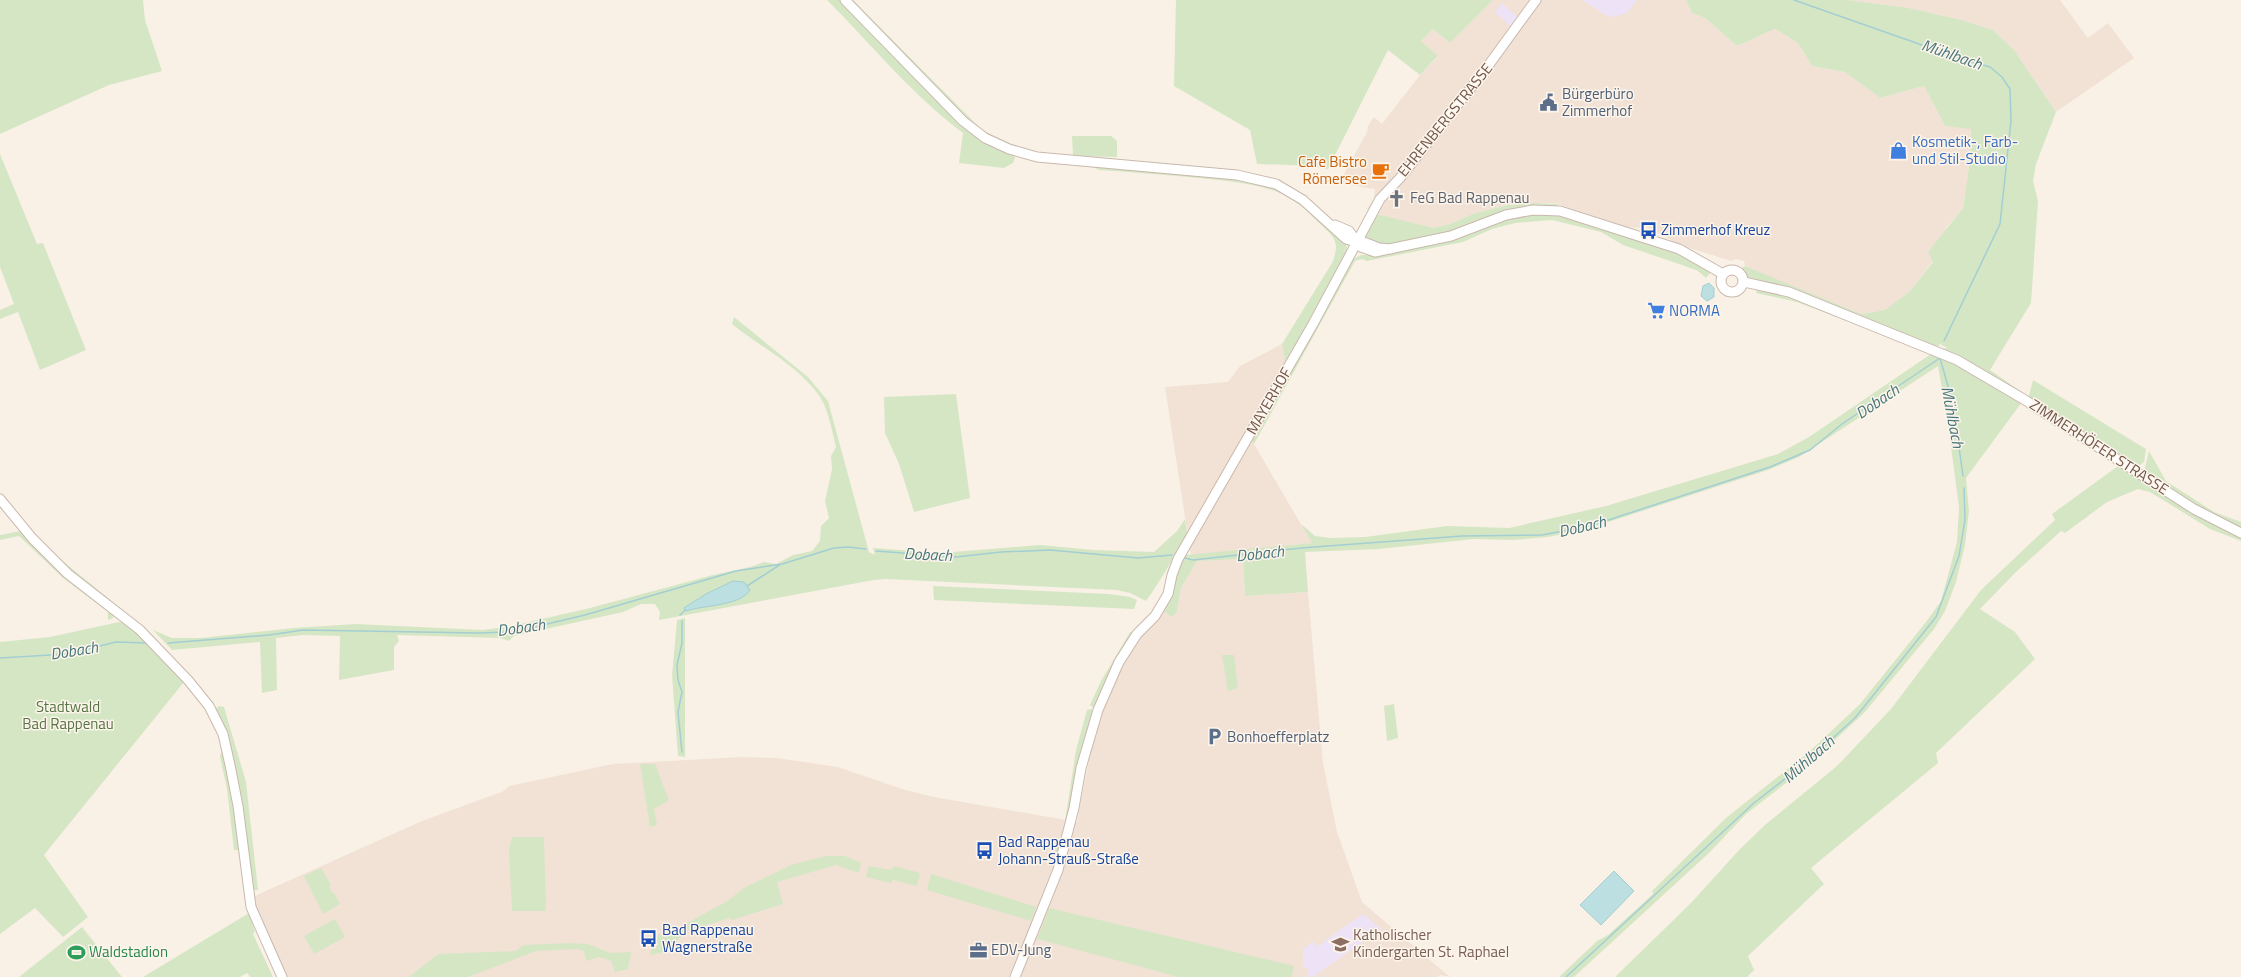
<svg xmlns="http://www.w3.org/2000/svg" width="2241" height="977" viewBox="0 0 2241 977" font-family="'Titillium Web',sans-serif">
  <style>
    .residential { fill: #f1e2d5 }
    .education { fill: #ede2f6 }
    .green { fill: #d5e6c5 }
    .water { fill: #bcdfe1; stroke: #a3ced2 }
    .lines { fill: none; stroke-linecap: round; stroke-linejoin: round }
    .stream { stroke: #a3ced2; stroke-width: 1.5 }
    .minor-casing { stroke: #cab8ad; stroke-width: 11 }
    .minor { stroke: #fff; stroke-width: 9 }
    .labels { text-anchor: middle; stroke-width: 3; stroke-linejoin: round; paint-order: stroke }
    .service-label { font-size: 15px; fill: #4e5e75; stroke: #fdf5eb; text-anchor: start }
    .street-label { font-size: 15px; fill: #70574d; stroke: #fdf5eb }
    .shop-label { font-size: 15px; fill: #366cbe; stroke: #fdf5eb; text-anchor: start }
    .food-label { font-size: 15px; fill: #c56008; stroke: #fdf5eb; text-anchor: end }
    .worship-label { font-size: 15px; fill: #5b616d; stroke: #fdf5eb; text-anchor: start }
    .transit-label { font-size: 15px; fill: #164399; stroke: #fdf5eb; text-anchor: start }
    .park-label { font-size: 15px; fill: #577546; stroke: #fdf5eb }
    .education-label { font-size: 15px; fill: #785e54; stroke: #fdf5eb; text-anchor: start }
    .leisure-label { font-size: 15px; fill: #27864d; stroke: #fdf5eb; text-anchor: start }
    .water-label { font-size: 16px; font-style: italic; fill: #46767b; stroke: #fdf5eb }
  </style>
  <rect width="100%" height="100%" fill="#faf1e6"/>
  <!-- residential -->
  <path class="residential" d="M 1493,0 L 1686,0 L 1692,13 L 1705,18 L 1737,46 L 1775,29 L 1798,43 L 1812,66 L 1845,72 L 1880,98 L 1924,86 L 1945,126 L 1971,128 L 1970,160 L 1963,208 L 1946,228 L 1933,261 L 1910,291 L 1885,310 L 1861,314 L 1752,270 L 1745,266 L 1744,261 L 1736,259 L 1731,261 L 1680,245 L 1645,226 L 1643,228 L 1627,227 L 1555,203 L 1534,203 L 1508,205 L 1475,213 L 1450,224 L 1434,228 L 1383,216 L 1367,209 L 1374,198 L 1375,189 L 1339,183 L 1367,132 L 1368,126 L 1374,117 L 1382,124 L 1420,75 L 1438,57 L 1421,41 L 1433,29 L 1450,43 Z
    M 1848,0 L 2060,0 L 2088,38 L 2108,23 L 2134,58 L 2056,112 L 2014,50 L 1993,30 L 1962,20 L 1909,8 Z
    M 1282,344 L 1288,374 L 1251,439 L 1312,543 L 1191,556 L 1165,387 L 1228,382 L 1240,366 Z
    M 1243,559 L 1245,596 L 1308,592 L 1323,763 L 1337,832 L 1362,902 L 1450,977 L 1440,975 L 1437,977 L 282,977 L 252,898 L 259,894 L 422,821 L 504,791 L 509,786 L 613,764 L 742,757 L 777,758 L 838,767 L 902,789 L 934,797 L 1077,822 L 1096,723 L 1120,668 L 1143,631 L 1163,611 L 1172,617 L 1177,612 L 1181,588 L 1197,561 Z"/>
  <!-- education -->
  <path class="education" d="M 1583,0 L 1637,0 L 1627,13 L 1614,17 L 1605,15 Z
    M 1502,3 L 1518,17 L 1510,26 L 1495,12 Z
    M 1363,914 L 1381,929 L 1313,977 L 1309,977 L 1307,968 L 1303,967 L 1303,949 L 1313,941 L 1316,947 Z"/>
  <!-- green -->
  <path class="green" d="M 0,0 L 143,0 L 145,20 L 162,71 L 109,85 L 0,134 Z
    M 827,0 L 841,0 L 933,94 L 1013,154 L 1015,158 L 1013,163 L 1004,168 L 959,163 L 963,133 C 912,95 872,45 827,0 Z
    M 848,0 L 853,0 L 982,130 L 1020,148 L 1006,145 L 975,127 Z
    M 1176,0 L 1493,0 L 1450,43 L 1433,29 L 1421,41 L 1438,56 L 1420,75 L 1388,50 L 1328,169 C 1305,164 1281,165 1257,164 L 1250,130 L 1174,86 Z
    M 1686,0 L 1848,0 L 1909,8 L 1962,20 L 1993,30 L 2014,50 L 2056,112 L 2036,164 L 2033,181 L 2038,201 L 2031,303 L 1990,370 L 2022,392 L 2021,396 L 1941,349 L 1947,348 L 1940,344 L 1937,348 L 1791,289 L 1748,278 L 1742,268 L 1745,266 L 1861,314 L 1885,310 L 1910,291 L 1933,262 L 1928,252 L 1963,208 L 1970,160 L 1971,129 L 1945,126 L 1924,86 L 1880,98 L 1845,72 L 1812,66 L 1798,43 L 1775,29 L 1737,46 L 1705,18 L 1692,13 Z
    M 1072,136 L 1111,136 L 1117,141 L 1117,157 L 1073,156 Z
    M 0,154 L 37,244 L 43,243 L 86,350 L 40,370 L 18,312 L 0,319 L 0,310 L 14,304 L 0,267 Z
    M 1088,165 L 1217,175 L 1269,184 L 1293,195 L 1345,241 L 1347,247 L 1346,252 L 1286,365 L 1282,344 L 1332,263 C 1341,241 1334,237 1318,222 C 1308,212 1296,200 1282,194 C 1256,183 1228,181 1199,178 C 1166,175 1133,172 1099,170 Z
    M 1534,203 L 1558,204 L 1555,208 L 1538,207 L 1423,241 L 1378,246 L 1366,239 L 1365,235 L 1376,214 L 1434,228 L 1450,224 L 1475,213 L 1508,205 Z
    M 1531,214 L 1563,215 L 1676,251 L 1711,272 L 1706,278 L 1698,271 L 1682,265 L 1623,245 L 1601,232 L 1552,220 L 1515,223 L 1492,229 L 1463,242 L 1367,261 L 1362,259 L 1355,261 L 1254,444 L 1251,439 L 1351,260 L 1361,255 L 1382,255 L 1450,241 L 1489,225 L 1515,216 Z
    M 1757,289 L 1778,292 L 1922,350 L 1797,302 L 1756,293 Z
    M 734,317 L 808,377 L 828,401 L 869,552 L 875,555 L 873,548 L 940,553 L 1040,545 L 1094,550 L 1154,552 L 1177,531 L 1185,519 L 1187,533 C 1174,556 1162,579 1146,601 L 1130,593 L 1116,590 L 886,579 L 874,580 L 659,620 L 660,612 L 655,604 L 641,604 L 623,612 L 514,636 L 509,641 L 500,638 L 397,635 L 399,641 L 394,647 L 394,670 L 339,680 L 340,636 L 303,635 L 276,638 L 277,690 L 262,693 L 260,642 L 172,650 L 153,630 L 172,638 L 201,638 L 294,628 L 356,624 L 483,630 L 511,626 L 590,608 L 713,575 L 750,567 L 764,562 L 776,564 L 793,555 L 812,551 L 820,541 L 821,526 L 829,518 L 825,501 L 832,469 L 831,456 L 836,447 C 832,432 829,411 820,397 C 799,366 760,347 732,324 Z
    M 1931,354 L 1944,356 L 2022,402 L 1966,478 L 1969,511 L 1965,545 L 1956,582 L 1945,611 L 1934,629 L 1864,713 L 1799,773 L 1746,814 L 1710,852 L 1574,977 L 1559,977 L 1597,941 L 1608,935 L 1653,894 L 1652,891 L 1726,818 L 1809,752 L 1860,704 L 1926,622 L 1941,601 L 1957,542 L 1959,507 L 1947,417 L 1938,366 L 1799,457 L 1768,470 L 1587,529 L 1548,537 L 1513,540 L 1474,539 L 1379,549 L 1305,552 L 1308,592 L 1245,596 L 1243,559 L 1197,561 L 1181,588 L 1177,612 L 1172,617 L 1163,611 C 1178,594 1173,573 1185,555 L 1312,543 L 1301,524 L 1315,536 L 1331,538 L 1365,537 L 1447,526 L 1509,528 L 1606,506 L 1778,454 L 1809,437 Z
    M 2033,380 L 2146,449 L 2144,462 L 2136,468 L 2028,399 Z
    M 956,394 L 970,498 L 914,512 L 899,464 L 885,433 L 884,397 Z
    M 2028,405 L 2241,536 L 2241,541 L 2210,529 L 2150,492 L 2138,489 L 2107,502 L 2065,533 L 2061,531 L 2016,572 L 1980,609 L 2015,632 L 2035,659 L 1936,753 L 1938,763 L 1811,868 L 1824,884 L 1748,956 L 1754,970 L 1747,977 L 1615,977 L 1692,902 L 1739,850 L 1765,825 L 1837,766 L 1891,709 L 1981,590 L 2055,520 L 2052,514 L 2118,466 L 2026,408 Z
    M 2149,451 L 2166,481 L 2214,512 L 2241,522 L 2241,530 L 2222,522 L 2144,472 Z
    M 21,531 L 114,613 L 113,618 L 108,620 L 108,612 L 63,578 L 19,536 L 0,540 L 0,535 Z
    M 38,537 L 59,558 L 141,625 L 139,627 L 84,584 L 37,539 Z
    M 933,586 L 1109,594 L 1130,597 L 1137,600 L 1134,609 L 934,600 Z
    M 685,618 L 685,757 L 678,756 L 672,675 L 677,620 Z
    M 119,622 C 132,623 173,671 184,682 L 44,855 L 88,917 L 63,937 L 35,908 L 0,934 L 0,642 L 50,637 Z
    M 1130,632 L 1132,632 L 1133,635 L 1097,706 L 1092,707 L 1090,705 L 1101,681 Z
    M 1222,655 L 1234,655 L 1238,688 L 1228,691 Z
    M 1394,704 L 1398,738 L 1387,741 L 1384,706 Z
    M 219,706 L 224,707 L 246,782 L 258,890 L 251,890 L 214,710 Z
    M 1091,709 L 1094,711 L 1083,747 L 1059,854 L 1055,858 L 1055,852 L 1064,828 L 1076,750 L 1087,710 Z
    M 222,748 L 234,804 L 240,850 L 234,850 L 227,789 L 220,757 Z
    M 640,764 L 655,764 L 669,800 L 654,809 L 657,825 L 650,827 Z
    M 512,837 L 544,837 L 546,911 L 512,911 L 509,849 Z
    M 825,856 L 845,856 L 861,863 L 859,873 L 836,865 L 777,882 L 783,904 L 732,920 L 730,918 L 687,931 L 665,952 L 650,955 L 655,934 L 665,935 L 726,902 L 744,888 L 791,865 Z
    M 869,866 L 891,870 L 894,866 L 920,873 L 917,886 L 893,880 L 891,883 L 866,877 Z
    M 321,868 L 331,885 L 329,886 L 332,893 L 334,893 L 340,904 L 323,914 L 304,876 Z
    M 931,874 L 1036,907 L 1031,921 L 927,890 Z
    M 1049,908 L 1294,966 L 1292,977 L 1179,977 L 1037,939 Z
    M 249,913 L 255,932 L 253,934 L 273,977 L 250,977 L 247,973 L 240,977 L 143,977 Z
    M 335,919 L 345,937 L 314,954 L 304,936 Z
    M 82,927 L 122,977 L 19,977 Z
    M 569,943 L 588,944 L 610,953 L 631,952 L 628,969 L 615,972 L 611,961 L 599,957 L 586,961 L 584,951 L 577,949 L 536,951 L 468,977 L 409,977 L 438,954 L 516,951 L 523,945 Z"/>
  <!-- water -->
  <path class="water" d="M 1709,283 L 1714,288 L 1714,297 L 1707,301 L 1701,296 L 1703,286 Z
    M 733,581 L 744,582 L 750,590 C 741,606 703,605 686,611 L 684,608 L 706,594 Z
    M 1614,871 L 1634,891 L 1601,925 L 1580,905 Z"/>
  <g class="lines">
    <!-- stream -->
    <path class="stream" d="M 1794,0 L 1956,57 L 1990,67 L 2002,77 L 2010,89 L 2011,121 L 2000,224 L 1944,341
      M 876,551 L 956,557 L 1001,552 L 1050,550 L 1138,558 L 1172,555
      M 1185,558 L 1193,560 L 1301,548 L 1462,536 L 1542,535 L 1590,526 L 1770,467 L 1810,450 L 1842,424 L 1940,358 L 1953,404 L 1963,476
      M 747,586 L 781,564
      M 680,615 L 685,610
      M 682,621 L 682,643 L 677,665 L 678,680 L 682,692 L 678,712 L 682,752
      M 168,643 L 269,635 L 303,630 L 478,633 L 513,632 L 585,615 L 736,571 L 782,564 L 834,548 L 848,547 L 866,549
      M 0,658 L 67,654 L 116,642 L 147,643
      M 1566,977 L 1754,803 L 1804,764 L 1855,718 L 1936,617 L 1959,556 L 1965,520 L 1964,488"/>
    <defs>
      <path id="minor" d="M 845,0 L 963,121 L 985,138 L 1009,149 L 1037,157 L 1237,175 L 1276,184 L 1303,200 L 1346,239 L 1356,242 L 1361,241 L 1379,248 L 1391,249
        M 1335,225 L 1349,231 L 1361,247 L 1375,252 L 1451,236 L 1506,215 L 1533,210 L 1560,211 L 1679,249 L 1723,274
        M1721 281a11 11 0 1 1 22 0a11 11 0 1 1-22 0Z
        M 1744,282 L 1789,292 L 1957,360 L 2025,400 L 2194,509 L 2241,533
        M 0,499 L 32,538 L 68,574 L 140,630 L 188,680 L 209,706 L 223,734 L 230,765 L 238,806 L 251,907 L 282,977
        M 1015,977 L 1058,870 L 1074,808 L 1081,768 L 1098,710 L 1119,662 L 1137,634 L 1155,616 L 1168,594 L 1172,575 L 1178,559 L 1313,324 L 1380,199 L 1400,178 L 1485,70 L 1536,0"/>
    </defs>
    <!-- minor casing -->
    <use href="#minor" class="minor-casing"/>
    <!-- minor -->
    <use href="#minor" class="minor"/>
  </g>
  <!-- icons -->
  <defs>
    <symbol id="civic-bare" viewBox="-9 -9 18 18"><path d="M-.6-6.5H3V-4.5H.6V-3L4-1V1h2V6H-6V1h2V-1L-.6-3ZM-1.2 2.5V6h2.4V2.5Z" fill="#5c6f8a" stroke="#fdf5eb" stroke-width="2.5" paint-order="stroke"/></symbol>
    <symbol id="shop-bare" viewBox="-9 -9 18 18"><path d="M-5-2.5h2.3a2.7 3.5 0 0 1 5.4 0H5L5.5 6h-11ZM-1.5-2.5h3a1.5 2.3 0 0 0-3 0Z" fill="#3f7fe0" stroke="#fdf5eb" stroke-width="2.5" paint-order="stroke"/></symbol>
    <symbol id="cafe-bare" viewBox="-9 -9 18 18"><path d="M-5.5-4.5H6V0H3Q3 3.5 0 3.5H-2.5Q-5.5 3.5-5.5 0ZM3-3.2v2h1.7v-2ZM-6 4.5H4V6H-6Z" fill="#e8710a" stroke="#fdf5eb" stroke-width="2.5" paint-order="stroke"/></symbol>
    <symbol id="church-bare" viewBox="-9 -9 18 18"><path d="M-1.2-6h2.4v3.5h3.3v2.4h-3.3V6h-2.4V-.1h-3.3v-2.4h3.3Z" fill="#6b7280" stroke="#fdf5eb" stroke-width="2.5" paint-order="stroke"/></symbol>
    <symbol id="bus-bare" viewBox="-9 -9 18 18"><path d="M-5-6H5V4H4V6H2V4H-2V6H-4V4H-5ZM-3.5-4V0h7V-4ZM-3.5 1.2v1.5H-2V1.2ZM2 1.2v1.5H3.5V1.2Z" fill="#1a4fb4" stroke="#fdf5eb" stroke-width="2.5" paint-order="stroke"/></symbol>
    <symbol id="supermarket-bare" viewBox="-9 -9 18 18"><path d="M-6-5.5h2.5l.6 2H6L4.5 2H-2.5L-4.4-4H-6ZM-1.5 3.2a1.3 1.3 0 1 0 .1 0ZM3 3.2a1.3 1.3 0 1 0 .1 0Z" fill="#3f7fe0" stroke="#fdf5eb" stroke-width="2.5" paint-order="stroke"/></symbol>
    <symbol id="parking-bare" viewBox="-9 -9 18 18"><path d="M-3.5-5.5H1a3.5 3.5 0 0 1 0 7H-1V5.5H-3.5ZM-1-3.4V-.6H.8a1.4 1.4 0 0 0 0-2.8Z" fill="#5c6f8a" stroke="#fdf5eb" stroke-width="2.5" paint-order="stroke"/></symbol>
    <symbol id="school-bare" viewBox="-9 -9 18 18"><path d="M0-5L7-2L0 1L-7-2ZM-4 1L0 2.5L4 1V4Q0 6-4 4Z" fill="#8d6e63" stroke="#fdf5eb" stroke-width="2.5" paint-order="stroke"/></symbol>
    <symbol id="office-bare" viewBox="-9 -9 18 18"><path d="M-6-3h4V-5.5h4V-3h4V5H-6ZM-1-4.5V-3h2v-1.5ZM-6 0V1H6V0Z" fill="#5c6f8a" stroke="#fdf5eb" stroke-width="2.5" paint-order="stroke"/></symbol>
    <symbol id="stadium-bare" viewBox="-9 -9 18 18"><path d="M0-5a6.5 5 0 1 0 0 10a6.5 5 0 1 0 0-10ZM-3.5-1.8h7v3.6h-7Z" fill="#2e9e5b" stroke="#fdf5eb" stroke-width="2.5" paint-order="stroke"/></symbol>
  </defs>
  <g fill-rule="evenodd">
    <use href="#civic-bare" x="1536" y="90" width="25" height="25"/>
    <use href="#shop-bare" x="1886" y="138" width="25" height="25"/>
    <use href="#cafe-bare" x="1368" y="158" width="25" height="25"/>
    <use href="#church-bare" x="1384" y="186" width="25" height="25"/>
    <use href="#bus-bare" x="1636" y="218" width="25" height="25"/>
    <use href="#supermarket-bare" x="1644" y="298" width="25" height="25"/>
    <use href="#parking-bare" x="1202" y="724" width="25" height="25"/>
    <use href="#bus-bare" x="972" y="838" width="25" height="25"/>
    <use href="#bus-bare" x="636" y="926" width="25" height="25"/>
    <use href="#school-bare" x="1328" y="932" width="25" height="25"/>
    <use href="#office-bare" x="966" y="938" width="25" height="25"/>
    <use href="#stadium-bare" x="64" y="940" width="25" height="25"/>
  </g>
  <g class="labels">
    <!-- service labels -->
    <g class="service-label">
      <text x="1562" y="99">Bürgerbüro<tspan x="1562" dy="17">Zimmerhof</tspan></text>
      <text x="1227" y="742">Bonhoefferplatz</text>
      <text x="991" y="955">EDV-Jung</text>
    </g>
    <!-- street labels -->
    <g class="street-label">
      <text transform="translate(1445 120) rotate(-51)" y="5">EHRENBERGSTRASSE</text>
      <text transform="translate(1269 401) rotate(-60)" y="5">MAYERHOF</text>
      <text transform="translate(2099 447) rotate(33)" y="5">ZIMMERHÖFER STRASSE</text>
    </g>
    <!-- shop labels -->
    <g class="shop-label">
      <text x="1912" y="147">Kosmetik-, Farb-<tspan x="1912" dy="17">und Stil-Studio</tspan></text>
      <text x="1669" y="316">NORMA</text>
    </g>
    <!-- food labels -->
    <g class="food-label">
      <text x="1367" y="167">Cafe Bistro<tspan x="1367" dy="17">Römersee</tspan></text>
    </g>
    <!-- worship labels -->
    <g class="worship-label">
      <text x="1410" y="203">FeG Bad Rappenau</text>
    </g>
    <!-- transit labels -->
    <g class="transit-label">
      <text x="1661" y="235">Zimmerhof Kreuz</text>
      <text x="998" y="847">Bad Rappenau<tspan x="998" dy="17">Johann-Strauß-Straße</tspan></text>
      <text x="662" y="935">Bad Rappenau<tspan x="662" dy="17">Wagnerstraße</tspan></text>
    </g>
    <!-- park labels -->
    <g class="park-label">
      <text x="68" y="712">Stadtwald<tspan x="68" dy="17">Bad Rappenau</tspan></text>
    </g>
    <!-- education labels -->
    <g class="education-label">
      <text x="1353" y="940">Katholischer<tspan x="1353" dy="17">Kindergarten St. Raphael</tspan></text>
    </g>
    <!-- leisure labels -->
    <g class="leisure-label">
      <text x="89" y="957">Waldstadion</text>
    </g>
    <!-- water labels -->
    <g class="water-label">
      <text transform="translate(1952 54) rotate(19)" y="6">Mühlbach</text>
      <text transform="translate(1877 401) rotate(-34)" y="6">Dobach</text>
      <text transform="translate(1953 417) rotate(79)" y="6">Mühlbach</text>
      <text transform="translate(1582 526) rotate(-13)" y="6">Dobach</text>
      <text transform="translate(1260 553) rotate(-6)" y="6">Dobach</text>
      <text transform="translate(928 554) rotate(3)" y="6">Dobach</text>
      <text transform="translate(521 627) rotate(-8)" y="6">Dobach</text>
      <text transform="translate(74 650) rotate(-9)" y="6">Dobach</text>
      <text transform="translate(1808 759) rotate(-41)" y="6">Mühlbach</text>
    </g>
  </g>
</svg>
